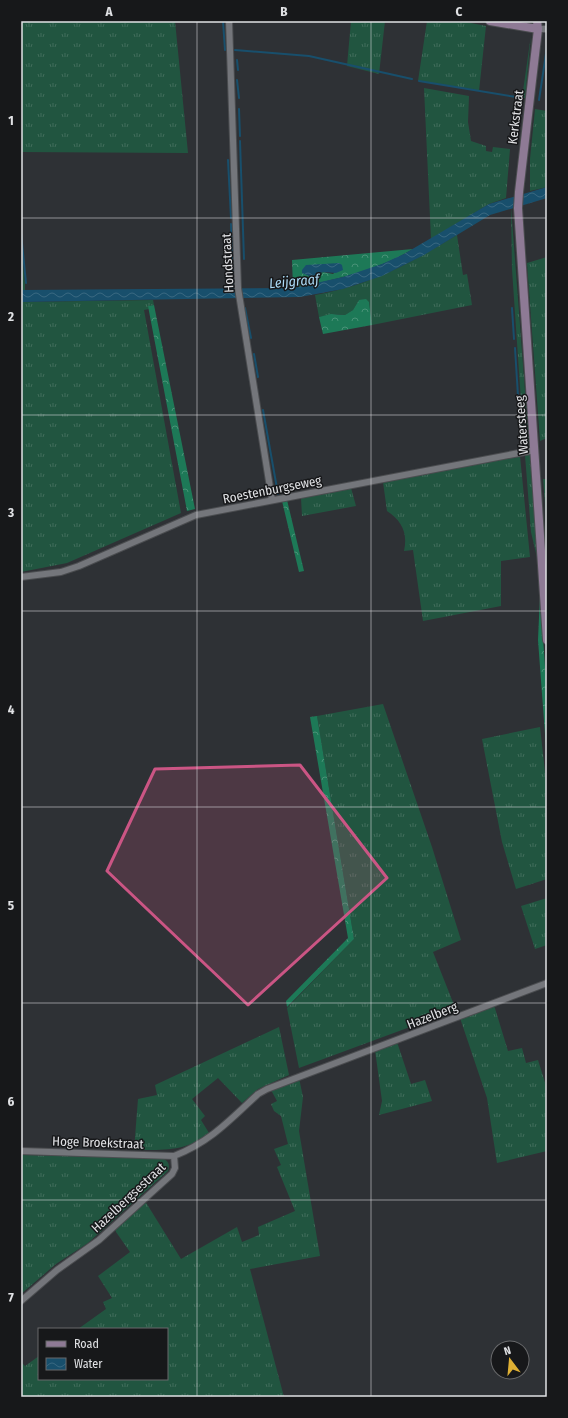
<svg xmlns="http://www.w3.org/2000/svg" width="568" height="1418" viewBox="0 0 568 1418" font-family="'Fira Sans Condensed',sans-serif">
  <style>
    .grass { fill: url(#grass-tufts) }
    .forest { fill: url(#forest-crowns); fill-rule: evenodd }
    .water { fill: url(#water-waves) }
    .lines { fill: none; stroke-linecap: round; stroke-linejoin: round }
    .stream { stroke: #184f6c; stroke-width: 2 }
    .street-casing { stroke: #4b4d50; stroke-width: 8 }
    .secondary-casing { stroke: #4b4d50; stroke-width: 10 }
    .street { stroke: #74767b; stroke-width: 6 }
    .secondary { stroke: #8e7a95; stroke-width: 8 }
    .marked { fill: #cb5584; fill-opacity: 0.2; stroke: #cb5584; stroke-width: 3; stroke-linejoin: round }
    .grid { fill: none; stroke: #e1e2e5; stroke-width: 1; stroke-opacity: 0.55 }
    .labels { text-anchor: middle; stroke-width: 3; stroke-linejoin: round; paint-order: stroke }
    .street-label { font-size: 13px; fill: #e1e2e5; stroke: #17181a }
    .water-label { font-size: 14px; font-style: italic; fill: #acdaf6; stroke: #17181a }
    .neatline { fill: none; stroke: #e1e2e5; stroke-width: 1.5 }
    .grid-label { font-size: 13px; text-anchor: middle; font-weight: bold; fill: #e1e2e5 }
  </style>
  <defs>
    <pattern id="grass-tufts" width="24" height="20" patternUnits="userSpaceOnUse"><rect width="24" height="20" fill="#215540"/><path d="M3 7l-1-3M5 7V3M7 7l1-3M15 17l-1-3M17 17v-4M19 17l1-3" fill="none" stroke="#416d5b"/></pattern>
    <pattern id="forest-crowns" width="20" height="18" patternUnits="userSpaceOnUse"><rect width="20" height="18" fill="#1d7957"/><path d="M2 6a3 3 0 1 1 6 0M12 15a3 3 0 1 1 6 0" fill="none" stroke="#489277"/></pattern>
    <pattern id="water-waves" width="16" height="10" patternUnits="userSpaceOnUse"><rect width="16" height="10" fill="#184f6c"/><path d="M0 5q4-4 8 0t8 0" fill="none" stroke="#396881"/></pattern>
  </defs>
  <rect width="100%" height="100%" fill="#2e3135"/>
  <!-- grass -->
  <path class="grass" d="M 21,21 L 175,21 L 188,153 L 21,152 Z
    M 351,21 L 385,21 L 379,74 L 347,66 Z
    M 427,21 L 461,21 L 486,26 L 479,91 L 418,81 Z
    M 531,35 L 525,98 L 522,98 Z
    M 424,88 L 469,96 L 468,122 L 471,141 L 486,146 L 486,151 L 492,152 L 493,147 L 510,149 L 506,198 L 489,204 L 431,239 Z
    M 535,109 L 547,111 L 547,187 L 530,191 L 530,159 Z
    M 511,207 L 529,444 L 524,445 L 512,269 Z
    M 457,235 L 463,275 L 467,274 L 472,305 L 372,325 L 369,302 L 359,300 L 353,310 L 345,315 L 336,314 L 319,317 L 315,295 C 371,285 409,264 457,235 Z
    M 21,248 L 25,284 L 25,290 L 21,290 Z
    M 547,257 L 547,438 L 540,441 L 527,263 Z
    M 153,300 L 154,305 L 148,306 L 149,309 L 144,310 L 181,513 L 67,563 L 21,572 L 21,302 Z
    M 525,455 L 530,455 L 538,562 L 531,532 Z
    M 520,456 L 530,557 L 501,561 L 501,606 L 423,621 L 413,550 L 404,551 C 408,533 402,521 387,511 L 383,482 Z
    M 543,479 L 547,479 L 547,527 Z
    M 351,488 L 356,506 L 302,516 L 301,498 Z
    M 383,704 L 432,847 L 461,940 L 433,952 L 456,1010 L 299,1068 L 287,1008 L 354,939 L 317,716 Z
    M 540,727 L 547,790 L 545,796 L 547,809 L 547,879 L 516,889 L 502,842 L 482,739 Z
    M 547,898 L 547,945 L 535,949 L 521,906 Z
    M 494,1005 L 508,1051 L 522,1048 L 526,1063 L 538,1060 L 547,1089 L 547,1151 L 497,1163 L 487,1098 L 460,1018 Z
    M 279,1027 L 289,1075 L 258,1089 L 242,1103 L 218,1078 L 192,1099 L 205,1116 L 201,1120 L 209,1133 C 187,1152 161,1150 134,1150 L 138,1099 L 157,1095 L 155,1085 Z
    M 397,1042 L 411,1084 L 425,1080 L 432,1101 L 379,1115 L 382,1101 L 375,1050 Z
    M 299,1078 L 303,1097 L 299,1131 L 320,1256 L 250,1269 L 284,1397 L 21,1397 L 21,1362 L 25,1366 L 39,1356 L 39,1379 L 167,1379 L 167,1329 L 78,1329 L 106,1309 L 103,1302 L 112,1298 L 98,1276 L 130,1252 L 116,1232 L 115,1228 L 145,1201 L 181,1259 L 237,1227 L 242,1242 L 259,1235 L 258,1227 L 295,1211 L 277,1167 L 281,1165 L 274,1149 L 288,1144 L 281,1116 L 274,1111 L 271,1104 L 277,1101 L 271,1090 Z
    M 21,1155 L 163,1158 C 169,1162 170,1165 168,1171 L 88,1243 L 56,1264 L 21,1294 Z"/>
  <!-- forest -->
  <path class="forest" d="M 413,249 C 376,271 335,280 293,288 L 292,260 ZM 342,265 L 333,274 L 323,272 L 315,276 L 307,276 Z
    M 366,299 L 369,302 L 372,325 L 323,334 L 319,317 L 331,314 L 345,315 L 353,310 L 359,300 Z
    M 154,305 L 195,509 L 187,511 L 148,306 Z
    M 287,500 L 304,571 L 299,572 L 282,501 Z
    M 540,595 L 547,695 L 547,761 L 538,640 Z
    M 317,716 L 354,939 L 287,1007 L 286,1001 L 348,938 L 310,717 Z"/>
  <!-- water -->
  <path class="water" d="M 547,187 L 547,198 L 490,215 L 424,255 L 382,276 L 343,289 L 300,297 L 21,302 L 21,290 L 293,288 L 343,277 L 382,264 L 404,254 L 489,204 Z
    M 339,263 L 342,265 L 343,270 L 336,273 L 323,272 L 311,277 L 302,273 L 302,270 L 306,265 Z"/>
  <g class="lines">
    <!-- stream -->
    <path class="stream" d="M 223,21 L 225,50
      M 235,50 L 309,56 L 412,79
      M 237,60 L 238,70
      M 237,80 L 239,98
      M 419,81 L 516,97
      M 539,100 L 547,47
      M 239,109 L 240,136
      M 240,141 L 244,259
      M 228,160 L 231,218
      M 231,224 L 233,284
      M 21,233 L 26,283
      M 245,308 L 251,338
      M 512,308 L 514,339
      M 515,348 L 518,396
      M 254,354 L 258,377
      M 519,404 L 520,425
      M 263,410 L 278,494
      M 520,433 L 521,447"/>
    <defs>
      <path id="street" d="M 229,21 L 238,288 L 272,500
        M 538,29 L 547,29
        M 21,577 L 61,572 L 79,566 L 196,515 L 535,450
        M 21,1151 L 174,1156 C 210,1142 230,1120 258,1094 L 267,1089 L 547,983
        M 21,1301 L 57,1270 L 99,1240 L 172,1174 L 175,1168 L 174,1156"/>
      <path id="secondary" d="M 490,21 L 538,29
        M 537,21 L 538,29 L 519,192 L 518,208 L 547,640"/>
    </defs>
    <!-- street casing -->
    <use href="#street" class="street-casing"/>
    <!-- secondary casing -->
    <use href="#secondary" class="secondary-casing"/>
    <!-- street -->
    <use href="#street" class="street"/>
    <!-- secondary -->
    <use href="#secondary" class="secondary"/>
  </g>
  <!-- marked area -->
  <path class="marked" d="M 300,765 L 387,878 L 248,1005 L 107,871 L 155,769 Z"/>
  <!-- grid -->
  <path class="grid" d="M 197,21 L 197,1397M 371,21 L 371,1397M 21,218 L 547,218M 21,415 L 547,415M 21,611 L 547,611M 21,807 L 547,807M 21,1003 L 547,1003M 21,1200 L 547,1200"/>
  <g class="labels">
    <!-- street labels -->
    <g class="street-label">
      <text transform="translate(515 117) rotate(-83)" y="5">Kerkstraat</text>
      <text transform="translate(227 263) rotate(-93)" y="5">Hondstraat</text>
      <text transform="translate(521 425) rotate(-94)" y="5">Watersteeg</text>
      <text transform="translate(272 489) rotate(-11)" y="5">Roestenburgseweg</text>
      <text transform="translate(432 1015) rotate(-21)" y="5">Hazelberg</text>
      <text transform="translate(98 1142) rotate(2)" y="5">Hoge Broekstraat</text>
      <text transform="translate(128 1197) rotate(-43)" y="5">Hazelbergsestraat</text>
    </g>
    <!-- water labels -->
    <g class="water-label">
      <text transform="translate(294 281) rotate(-5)" y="5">Leijgraaf</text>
    </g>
  </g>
  <!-- border -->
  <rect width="568" height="1418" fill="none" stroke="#17181a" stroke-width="44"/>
  <!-- legend -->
  <rect x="38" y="1328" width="130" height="52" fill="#17181a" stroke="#68696b"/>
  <rect x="46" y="1341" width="20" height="6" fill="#8e7a95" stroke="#68696b"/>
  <text x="74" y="1348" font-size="12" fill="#e1e2e5">Road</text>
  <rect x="46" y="1358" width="20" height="12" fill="url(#water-waves)" stroke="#68696b"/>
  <text x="74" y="1368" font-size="12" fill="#e1e2e5">Water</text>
  <!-- north arrow -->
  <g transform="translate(510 1360) rotate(344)"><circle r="19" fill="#17181a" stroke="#68696b"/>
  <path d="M0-3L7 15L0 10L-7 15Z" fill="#dfb034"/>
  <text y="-6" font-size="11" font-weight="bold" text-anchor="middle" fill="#e1e2e5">N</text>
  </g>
  <rect x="22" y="22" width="524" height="1374" class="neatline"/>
  <g class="grid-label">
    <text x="109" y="16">A</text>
    <text x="284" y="16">B</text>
    <text x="459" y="16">C</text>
    <text x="11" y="125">1</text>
    <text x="11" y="321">2</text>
    <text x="11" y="517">3</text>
    <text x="11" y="714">4</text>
    <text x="11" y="910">5</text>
    <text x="11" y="1106">6</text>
    <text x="11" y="1302">7</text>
  </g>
</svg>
